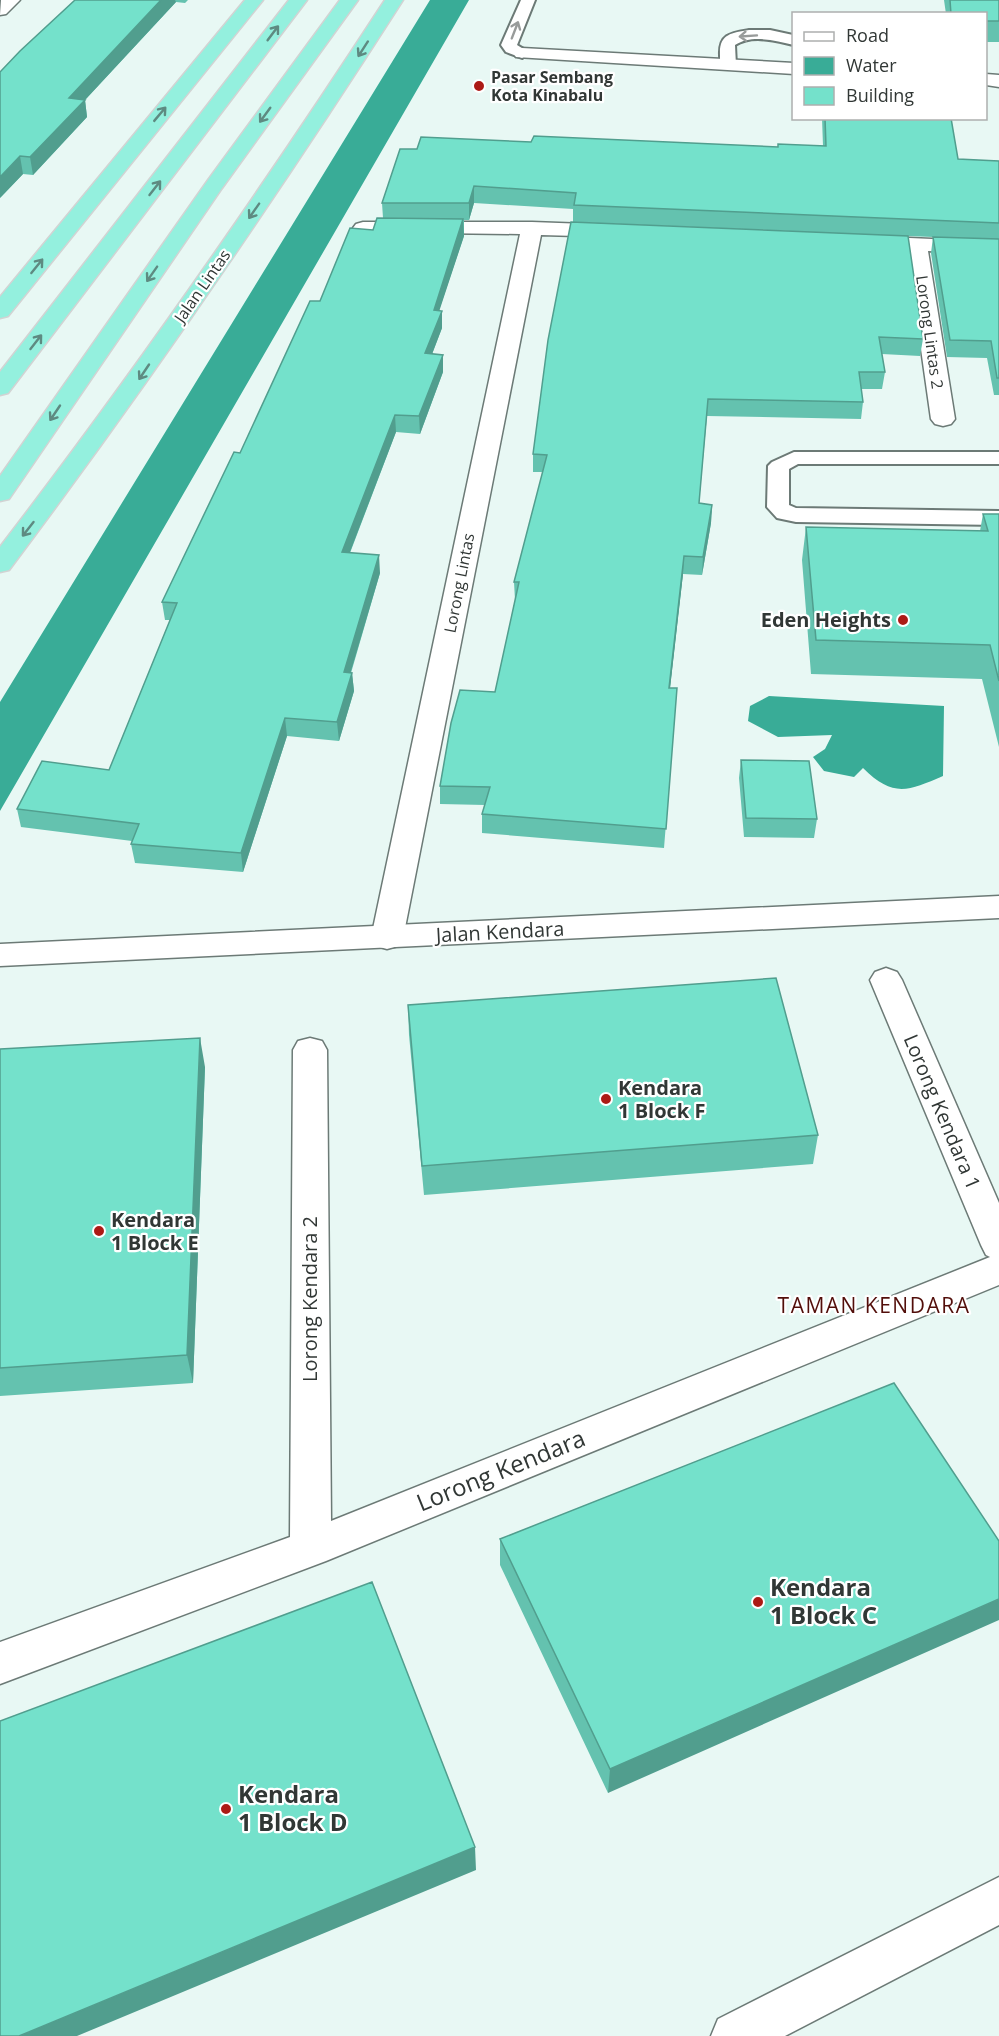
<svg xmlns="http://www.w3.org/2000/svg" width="999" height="2036" viewBox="0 0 999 2036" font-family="'Open Sans',sans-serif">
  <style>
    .water { fill: #39ac97 }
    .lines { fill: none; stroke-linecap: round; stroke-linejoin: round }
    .service-casing { stroke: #6c7a76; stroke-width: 4 }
    .minor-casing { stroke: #6c7a76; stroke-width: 3 }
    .tertiary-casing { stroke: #6c7a76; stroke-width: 3 }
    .trunk-casing { stroke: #d2d3d3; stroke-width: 3 }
    .service { fill: #fff; fill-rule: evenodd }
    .minor { fill: #fff; fill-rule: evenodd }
    .tertiary { fill: #fff; fill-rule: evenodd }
    .trunk { fill: #94f0de; fill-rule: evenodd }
    .wall { fill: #64c2af }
    .shaded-wall { fill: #519e8e }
    .building { fill: #74e1cb; stroke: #519e8e; stroke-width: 1.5 }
    .oneway { stroke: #989b9a }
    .oneway2 { stroke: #5e8a81 }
    .poi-dot { fill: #ac1a15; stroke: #fff; stroke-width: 2 }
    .labels { text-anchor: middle; stroke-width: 4.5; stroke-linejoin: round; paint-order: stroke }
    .far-poi-label { font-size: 16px; font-weight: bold; fill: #313735; stroke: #fff; text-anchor: start }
    .far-street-label { font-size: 16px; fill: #313735; stroke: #fff }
    .poi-label { font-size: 20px; font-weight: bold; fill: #313735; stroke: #fff; text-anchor: start }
    .street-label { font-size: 20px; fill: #313735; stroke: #fff }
    .neighbourhood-label { font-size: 21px; letter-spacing: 1.5px; fill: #520e0a; stroke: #fff }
    .near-street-label { font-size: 24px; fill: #313735; stroke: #fff }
    .near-poi-label { font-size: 24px; font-weight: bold; fill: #313735; stroke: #fff; text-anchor: start }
  </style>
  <rect width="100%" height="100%" fill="#e8f8f4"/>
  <!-- water -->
  <path class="water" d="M 430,0 L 469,0 L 0,811 L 0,702 Z
    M 769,696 L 944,706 L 943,776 C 908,791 893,798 863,768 L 854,777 L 824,771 L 813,757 L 825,749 L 832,735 L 778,737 L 748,721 L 750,706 Z"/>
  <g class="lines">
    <defs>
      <path id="service" d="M 521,0 L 535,0 L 517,45 L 530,53 L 522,58 L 506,52 L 501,45 Z
        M 749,30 L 770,30 L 793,35 L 794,45 C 775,41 753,34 735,45 L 736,66 L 734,69 L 722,69 C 720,64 720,61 720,55 C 719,34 731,33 749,30 Z
        M 794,452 L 999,452 L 999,464 L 798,464 L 789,469 L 789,505 L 796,508 L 999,511 L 999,525 L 796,522 L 777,518 L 767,507 L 768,466 L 772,462 Z"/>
      <path id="minor" d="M 20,0 L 6,14 L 0,15 L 1,0 Z
        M 522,48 L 794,63 L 794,74 L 516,57 L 513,53 L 516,49 Z
        M 986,74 L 999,75 L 999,87 L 986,85 Z
        M 363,222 L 532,222 L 613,225 L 620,227 L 623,231 L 620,235 L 613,237 L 541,235 L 403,938 L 398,946 L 387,949 L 376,946 L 371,938 L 520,234 L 356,232 L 353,228 L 356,224 Z
        M 865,236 L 999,242 L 999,254 L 928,251 L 955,419 L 951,424 L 943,426 L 935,424 L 931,419 L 907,250 L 858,246 L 855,242 L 858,238 Z
        M 886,968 L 897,972 L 902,980 L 999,1203 L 999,1285 L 326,1561 L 0,1684 L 0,1642 L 290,1537 L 293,1050 L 298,1041 L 310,1038 L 322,1041 L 327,1050 L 331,1521 L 990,1257 L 986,1255 L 981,1245 L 870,980 L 875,972 Z
        M 999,1877 L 999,1925 L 785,2036 L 711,2036 L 718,2019 Z"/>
      <path id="tertiary" d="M 999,896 L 999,918 L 0,966 L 0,944 Z"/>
      <path id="trunk" d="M 245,0 L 263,0 L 8,316 L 0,318 L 0,297 Z
        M 289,0 L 307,0 L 8,393 L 0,395 L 0,372 Z
        M 340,0 L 358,0 L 222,188 L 9,499 L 0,501 L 0,476 L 208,180 Z
        M 385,0 L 403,0 C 278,195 148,385 9,570 L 0,572 L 0,547 C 136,370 263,187 385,0 Z"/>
    </defs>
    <!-- service casing -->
    <use href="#service" class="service-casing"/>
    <!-- minor casing -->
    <use href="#minor" class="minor-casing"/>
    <!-- tertiary casing -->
    <use href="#tertiary" class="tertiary-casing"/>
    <!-- trunk casing -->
    <use href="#trunk" class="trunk-casing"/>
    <!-- service -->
    <use href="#service" class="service"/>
    <!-- minor -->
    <use href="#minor" class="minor"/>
    <!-- tertiary -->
    <use href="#tertiary" class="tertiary"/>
    <!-- trunk -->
    <use href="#trunk" class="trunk"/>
  </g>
  <!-- wall -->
  <path class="wall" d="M 75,0 L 188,0 L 185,3 L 176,2 L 85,100 L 87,117 L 33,175 L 23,174 L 0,198 Z
    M 944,0 L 999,0 L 999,42 L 986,42 L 986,14 L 946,14 Z
    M 822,118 L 951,118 L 958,159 L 999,161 L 999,395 L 994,395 L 987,358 L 947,357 L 931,253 L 933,237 L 908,236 L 923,339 L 920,356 L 882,354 L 885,372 L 882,389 L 861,389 L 863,402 L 861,419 L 707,416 L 699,503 L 712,505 L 711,523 L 702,575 L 683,574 L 670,688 L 677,688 L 664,848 L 482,833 L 482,814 L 485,805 L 440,804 L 440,786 L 495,692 L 515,600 L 514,582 L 543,472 L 533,472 L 533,454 L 790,231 L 573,222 L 573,209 L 474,203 L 469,220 L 464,220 L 464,236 L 439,310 L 442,328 L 432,354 L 443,355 L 443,372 L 420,434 L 396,432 L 350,553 L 380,573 L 351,673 L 352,673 L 354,691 L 339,741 L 287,736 L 243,872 L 135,863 L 131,844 L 132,841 L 21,827 L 17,809 L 109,770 L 170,620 L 165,620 L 162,602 L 320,301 L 383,218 L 382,203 L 417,149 L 531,142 L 778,147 L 823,146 Z
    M 983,514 L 999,514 L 999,747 L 982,679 L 811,674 L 802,560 L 806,527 L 980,531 Z
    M 741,760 L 817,819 L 814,838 L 744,837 L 739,778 Z
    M 408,1005 L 818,1135 L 813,1164 L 424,1195 L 409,1035 Z
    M 0,1049 L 205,1067 L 193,1383 L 0,1396 Z
    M 894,1383 L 608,1793 L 500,1565 L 500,1539 Z"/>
  <!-- shaded-wall -->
  <path class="shaded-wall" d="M 161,0 L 175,0 L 176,2 L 85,100 L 87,117 L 33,175 L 30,157 L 69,98 Z
    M 20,156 L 23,174 L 0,198 L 0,177 Z
    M 474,186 L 474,203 L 469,220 L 469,203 Z
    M 463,219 L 464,236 L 434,327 L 434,310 Z
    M 442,311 L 442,328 L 426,370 L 425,353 Z
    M 443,355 L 443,372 L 420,434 L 419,416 Z
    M 395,415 L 396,432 L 343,570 L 342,552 Z
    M 712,505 L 711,523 L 702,575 L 703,557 Z
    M 379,555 L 380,573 L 345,691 L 344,672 Z
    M 684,556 L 683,574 L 668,706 L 669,688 Z
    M 352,673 L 354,691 L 339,741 L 337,722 Z
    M 285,718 L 287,736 L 243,872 L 241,853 Z
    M 200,1038 L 205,1067 L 193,1383 L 187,1355 Z
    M 999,1599 L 999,1620 L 608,1793 L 610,1769 Z
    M 475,1847 L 476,1870 L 77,2036 L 19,2036 Z"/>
  <!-- building -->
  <path class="building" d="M 75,0 L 161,0 L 69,98 L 85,100 L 30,157 L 20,156 L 0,177 L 0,72 L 20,51 Z
    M 950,0 L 999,0 L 999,21 L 986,21 L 986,14 L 951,14 Z
    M 825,118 L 951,118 L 958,159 L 999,161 L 999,223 L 574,205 L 576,193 L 474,186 L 469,203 L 382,203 L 400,149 L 417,149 L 421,137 L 531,142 L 534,136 L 778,147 L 778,144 L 826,146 Z
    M 377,218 L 463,219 L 434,310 L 442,311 L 425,353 L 443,355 L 419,416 L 395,415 L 342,552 L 379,555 L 344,672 L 352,673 L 337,722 L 285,718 L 241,853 L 131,844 L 139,824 L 17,809 L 42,761 L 109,770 L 177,603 L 162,602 L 234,452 L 240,453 L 310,301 L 320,301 L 350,228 L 373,230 Z
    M 571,222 L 908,236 L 923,339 L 879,337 L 885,372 L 859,372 L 863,402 L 708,399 L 699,503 L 712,505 L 703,557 L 684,556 L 669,688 L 677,688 L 666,829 L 482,814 L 490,787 L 440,786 L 451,723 L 460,690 L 495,692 L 519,582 L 514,582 L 547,455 L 533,454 L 548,340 Z
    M 933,237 L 999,239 L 999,378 L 997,378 L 991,341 L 950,340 Z
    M 983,514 L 999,514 L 999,681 L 990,645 L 816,640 L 806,527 L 988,531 Z
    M 741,760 L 809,761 L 817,819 L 746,818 Z
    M 776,978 L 818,1135 L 422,1166 L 408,1005 Z
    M 200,1038 L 187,1355 L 0,1368 L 0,1049 Z
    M 894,1383 L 999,1541 L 999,1599 L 610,1769 L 500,1539 Z
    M 372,1582 L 475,1847 L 19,2036 L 0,2036 L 0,1721 Z"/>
  <!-- one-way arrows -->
  <defs><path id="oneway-shaft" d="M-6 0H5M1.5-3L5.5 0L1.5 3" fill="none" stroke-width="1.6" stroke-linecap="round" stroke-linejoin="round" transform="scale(1.5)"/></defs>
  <g class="oneway">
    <use href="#oneway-shaft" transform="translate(515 30) rotate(-69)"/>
    <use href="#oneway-shaft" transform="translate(748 36) rotate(176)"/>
  </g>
  <g class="oneway2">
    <use href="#oneway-shaft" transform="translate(273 33) rotate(-53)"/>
    <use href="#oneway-shaft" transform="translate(363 49) rotate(123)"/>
    <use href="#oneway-shaft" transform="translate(160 114) rotate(-50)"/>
    <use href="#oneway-shaft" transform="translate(265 115) rotate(126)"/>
    <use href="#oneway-shaft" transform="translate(155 188) rotate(-52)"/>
    <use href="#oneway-shaft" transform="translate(254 211) rotate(125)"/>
    <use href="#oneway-shaft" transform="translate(37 266) rotate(-51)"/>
    <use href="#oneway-shaft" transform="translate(152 274) rotate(125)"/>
    <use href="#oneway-shaft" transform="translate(36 342) rotate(-52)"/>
    <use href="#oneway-shaft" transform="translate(144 372) rotate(124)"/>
    <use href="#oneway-shaft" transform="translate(55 413) rotate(124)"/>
    <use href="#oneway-shaft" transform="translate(28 529) rotate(128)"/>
  </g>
  <!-- markers -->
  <g class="poi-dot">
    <circle cx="479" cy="86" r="6"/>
    <circle cx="903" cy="620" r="6"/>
    <circle cx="606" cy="1099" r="6"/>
    <circle cx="99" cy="1231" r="6"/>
    <circle cx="758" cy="1602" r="6"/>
    <circle cx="226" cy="1809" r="6"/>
  </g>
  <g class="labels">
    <!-- far-poi labels -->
    <g class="far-poi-label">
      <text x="491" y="83">Pasar Sembang<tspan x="491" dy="18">Kota Kinabalu</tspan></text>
    </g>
    <!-- far-street labels -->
    <g class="far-street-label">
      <text transform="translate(202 286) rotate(-55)" y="6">Jalan Lintas</text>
      <text transform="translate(930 332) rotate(82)" y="6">Lorong Lintas 2</text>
      <text transform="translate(459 583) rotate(-79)" y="6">Lorong Lintas</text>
    </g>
    <!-- poi labels -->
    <g class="poi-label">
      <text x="891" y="627" text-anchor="end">Eden Heights</text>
      <text x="618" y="1095">Kendara<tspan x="618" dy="23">1 Block F</tspan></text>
      <text x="111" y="1227">Kendara<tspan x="111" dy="23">1 Block E</tspan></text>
    </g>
    <!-- street labels -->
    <g class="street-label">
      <text transform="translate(500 932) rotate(-3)" y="7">Jalan Kendara</text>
      <text transform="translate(942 1112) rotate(67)" y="7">Lorong Kendara 1</text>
      <text transform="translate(310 1299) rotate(-90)" y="7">Lorong Kendara 2</text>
    </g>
    <!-- neighbourhood labels -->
    <g class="neighbourhood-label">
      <text x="874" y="1313">TAMAN KENDARA</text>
    </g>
    <!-- near-street labels -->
    <g class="near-street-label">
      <text transform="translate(501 1471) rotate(-22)" y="8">Lorong Kendara</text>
    </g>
    <!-- near-poi labels -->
    <g class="near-poi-label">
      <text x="770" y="1596">Kendara<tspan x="770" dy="28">1 Block C</tspan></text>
      <text x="238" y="1803">Kendara<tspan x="238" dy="28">1 Block D</tspan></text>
    </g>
  </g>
  <!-- legend -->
  <rect x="792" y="12" width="195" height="108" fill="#ffffff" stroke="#adafae" stroke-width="1.5"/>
  <rect x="804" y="32" width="30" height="9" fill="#ffffff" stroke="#adafae" stroke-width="1.5"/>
  <text x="846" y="42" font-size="18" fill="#313735">Road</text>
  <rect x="804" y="57" width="30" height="18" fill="#39ac97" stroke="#adafae" stroke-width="1.5"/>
  <text x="846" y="72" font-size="18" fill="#313735">Water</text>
  <rect x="804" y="87" width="30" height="18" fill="#74e1cb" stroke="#adafae" stroke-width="1.5"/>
  <text x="846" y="102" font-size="18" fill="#313735">Building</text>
</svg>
